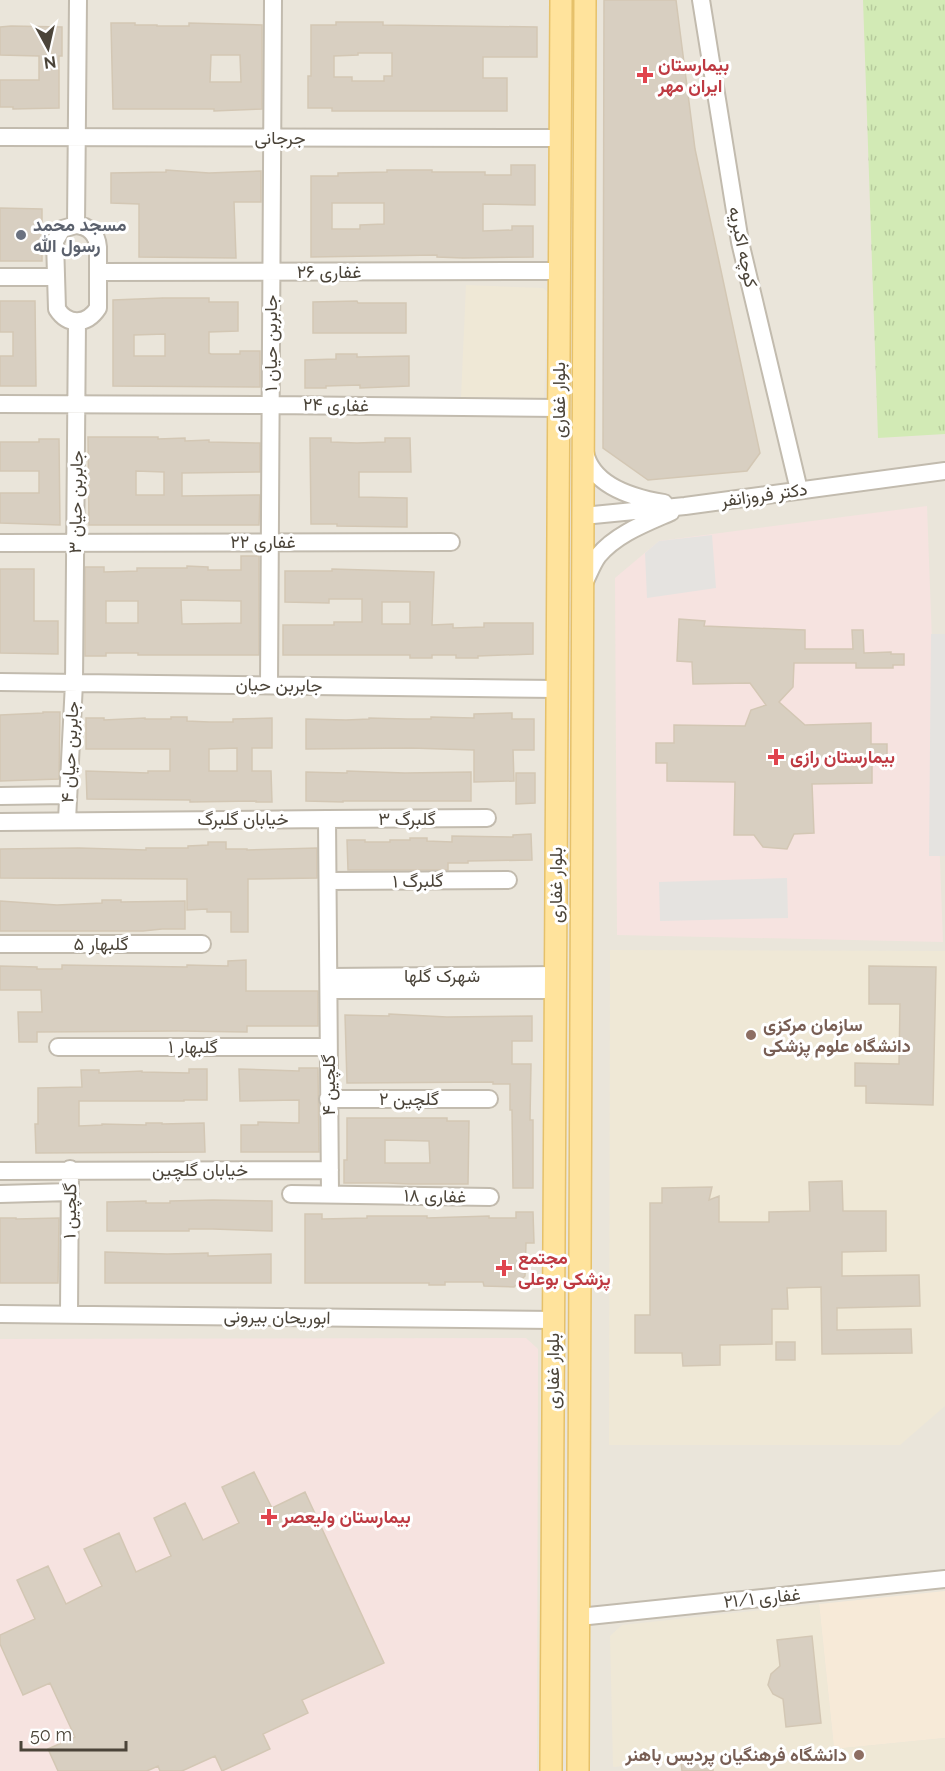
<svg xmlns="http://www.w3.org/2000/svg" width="945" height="1771" viewBox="0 0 945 1771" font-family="Raleway,Vazirmatn,sans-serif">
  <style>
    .residential { fill: #eae5da }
    .commercial { fill: #f7ead8 }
    .education { fill: #efe8d6 }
    .medical { fill: #f6e3e0 }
    .grass { fill: url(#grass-tufts) }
    .parking { fill: #e5e3e0 }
    .building { fill: #d8cfc1; stroke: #d3c7b4; stroke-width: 1.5; fill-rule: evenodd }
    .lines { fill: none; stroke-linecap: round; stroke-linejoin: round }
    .minor-casing { stroke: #c2bbae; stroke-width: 20 }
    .major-casing { stroke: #e6c16a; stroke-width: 24 }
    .minor { stroke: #fff; stroke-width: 16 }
    .major { stroke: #ffe39c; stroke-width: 21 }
    .health-dot { fill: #e0444e; stroke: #fff; stroke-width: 2 }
    .worship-dot { fill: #6b7280; stroke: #fff; stroke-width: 2 }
    .education-dot { fill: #8d6e63; stroke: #fff; stroke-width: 2 }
    .labels { text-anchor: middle; stroke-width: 6; stroke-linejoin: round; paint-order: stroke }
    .health-label { font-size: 18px; font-weight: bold; fill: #be3a42; stroke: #fff; text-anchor: start }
    .street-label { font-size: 18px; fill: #4b4439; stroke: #fff }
    .worship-label { font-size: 18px; font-weight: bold; fill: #5b616d; stroke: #fff; text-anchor: start }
    .education-label { font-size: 18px; font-weight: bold; fill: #785e54; stroke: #fff; text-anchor: start }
  </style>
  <defs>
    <pattern id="grass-tufts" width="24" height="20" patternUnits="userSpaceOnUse" patternTransform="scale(1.5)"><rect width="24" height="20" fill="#d2eab5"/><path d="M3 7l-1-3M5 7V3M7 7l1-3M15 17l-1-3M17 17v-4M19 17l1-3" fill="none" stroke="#b6ca9c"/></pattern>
  </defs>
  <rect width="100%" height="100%" fill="#f6f3ec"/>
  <!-- residential -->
  <path class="residential" d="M 0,0 L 945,0 L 945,1771 L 0,1771 Z"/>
  <!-- commercial -->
  <path class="commercial" d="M 945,1591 L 945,1738 L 834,1749 L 819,1604 Z"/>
  <!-- education -->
  <path class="education" d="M 466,285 L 543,288 L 548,292 L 544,398 L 461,397 Z
    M 610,950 L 945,951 L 945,1406 L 900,1445 L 609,1445 Z
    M 819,1604 L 834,1749 L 945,1738 L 945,1771 L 713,1771 L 712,1760 L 613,1767 L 610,1636 L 622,1625 Z"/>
  <!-- medical -->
  <path class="medical" d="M 927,506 L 943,942 L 617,935 L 615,578 L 659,541 Z
    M 526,1338 L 538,1349 L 537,1771 L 0,1771 L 0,1339 Z"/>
  <!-- grass -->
  <path class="grass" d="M 863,0 L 945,0 L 945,434 L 878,438 Z"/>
  <!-- parking -->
  <path class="parking" d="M 712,535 L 716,588 L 647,598 L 645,553 L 659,541 Z
    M 931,634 L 945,634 L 945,856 L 929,856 Z
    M 787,878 L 788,918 L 660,921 L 659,882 Z"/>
  <!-- building -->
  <path class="building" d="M 604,0 L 676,0 L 695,149 L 760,453 L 747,471 L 648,480 L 603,448 Z
    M 336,22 L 383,22 L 383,25 L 537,27 L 537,57 L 483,57 L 483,78 L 507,78 L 507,111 L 332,111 L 332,108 L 308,108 L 308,76 L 311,76 L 311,25 L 336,25 ZM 358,53 L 392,53 L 392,76 L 384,76 L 384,81 L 352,81 L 352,77 L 334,77 L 334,56 L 358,55 Z
    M 111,23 L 135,23 L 135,25 L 157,25 L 157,26 L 189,26 L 189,23 L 262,25 L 262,109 L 214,111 L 214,109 L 113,109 ZM 211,55 L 240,55 L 241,82 L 210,82 Z
    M 11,26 L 62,27 L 62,56 L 59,56 L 59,108 L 13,109 L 13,107 L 0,107 L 0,80 L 39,80 L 39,56 L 0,55 L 0,27 Z
    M 511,165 L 535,165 L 535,205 L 483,204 L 483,231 L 512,230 L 512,226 L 533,226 L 533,257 L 463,258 L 437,257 L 437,255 L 311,257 L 311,176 L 338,176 L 338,173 L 387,172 L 387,170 L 432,170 L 432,172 L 485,172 L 485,175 L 511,175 ZM 332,203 L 384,203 L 384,224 L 360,225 L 360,229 L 332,229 Z
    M 166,170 L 209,173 L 261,171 L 261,202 L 234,202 L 236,258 L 139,257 L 139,204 L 111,203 L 111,173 L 166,172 Z
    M 0,208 L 42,209 L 42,261 L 0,261 Z
    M 163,298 L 209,298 L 209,302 L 238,302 L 238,331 L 209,332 L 209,353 L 211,354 L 240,354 L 240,351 L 260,351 L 260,387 L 113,386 L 113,300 ZM 165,334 L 165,356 L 134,356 L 134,335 Z
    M 0,301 L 35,301 L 36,386 L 0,386 L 0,356 L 13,356 L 13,332 L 0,332 Z
    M 357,301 L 358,303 L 406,303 L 406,333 L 313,333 L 313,302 Z
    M 336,354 L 357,354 L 357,357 L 409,356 L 409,386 L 360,388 L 360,385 L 326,386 L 326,388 L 305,388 L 305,360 L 336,359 Z
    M 88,437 L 158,437 L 158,439 L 185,438 L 185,441 L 209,440 L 209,442 L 260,443 L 260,472 L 182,473 L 182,496 L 260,495 L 259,525 L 89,525 ZM 136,471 L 164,472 L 164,495 L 136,495 Z
    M 310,438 L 331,438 L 331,442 L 357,443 L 385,442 L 385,438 L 410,438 L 411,472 L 359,472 L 359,497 L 407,498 L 407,527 L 337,526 L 337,524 L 311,524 Z
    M 39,439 L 59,439 L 60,525 L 0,523 L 0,493 L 39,493 L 39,471 L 0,471 L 0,442 L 39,442 Z
    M 241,556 L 259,556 L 259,655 L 138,655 L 138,653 L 106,653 L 106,656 L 85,656 L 85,567 L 104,567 L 104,572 L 137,571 L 137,568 L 187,568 L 187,566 L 208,567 L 208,570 L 241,570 ZM 181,600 L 241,601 L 241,623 L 182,624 ZM 106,601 L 138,601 L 138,623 L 106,623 Z
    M 0,569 L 34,569 L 34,621 L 58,621 L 58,654 L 0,653 Z
    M 332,569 L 434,572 L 432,625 L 453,624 L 453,628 L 484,627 L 484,623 L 533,623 L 533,654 L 478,656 L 478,658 L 456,658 L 456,655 L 432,655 L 432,658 L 410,658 L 410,655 L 283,655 L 283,625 L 334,625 L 334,622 L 362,622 L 362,599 L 329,599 L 329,603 L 285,602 L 285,571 L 332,571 ZM 382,602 L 410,602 L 410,624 L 382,624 Z
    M 679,619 L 705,621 L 704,626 L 805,630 L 805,649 L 853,649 L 852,630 L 863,630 L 864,653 L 891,652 L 891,654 L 904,654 L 904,665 L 893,665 L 893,668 L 856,668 L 856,663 L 794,663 L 793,687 L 779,702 L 805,725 L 871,723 L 871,744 L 887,744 L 887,765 L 872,765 L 872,783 L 812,784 L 814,833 L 794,834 L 787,849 L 763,847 L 754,835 L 734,835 L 735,782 L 667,781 L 667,763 L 656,763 L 656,743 L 674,743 L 674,725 L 745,726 L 751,710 L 766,705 L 750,683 L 693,684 L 692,662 L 677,661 Z
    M 43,712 L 60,712 L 59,779 L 0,781 L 0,715 L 43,713 Z
    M 512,713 L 512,719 L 534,719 L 534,750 L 513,750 L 514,781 L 474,782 L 474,750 L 411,748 L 306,749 L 306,719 L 346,720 L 369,719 L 369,718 L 407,719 L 431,719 L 431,717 L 474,718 L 474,714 Z
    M 171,717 L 187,717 L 187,721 L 209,722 L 233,722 L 233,719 L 272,718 L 272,748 L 252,748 L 252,771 L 271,771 L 272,802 L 256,802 L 256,801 L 190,802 L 190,800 L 87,799 L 86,771 L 148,773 L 148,771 L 170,771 L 170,749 L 86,749 L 86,718 L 104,718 L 104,720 L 145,718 L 145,719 L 171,719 ZM 237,748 L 237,771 L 209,771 L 209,749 Z
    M 347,771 L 405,773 L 471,772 L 471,801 L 343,801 L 343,802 L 306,801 L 306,772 L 347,773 Z
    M 516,773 L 535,773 L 535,803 L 516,804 Z
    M 531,834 L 532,860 L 468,861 L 468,863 L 448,863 L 448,870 L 348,870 L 347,840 L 365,840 L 365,842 L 390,842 L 390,840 L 410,840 L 410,838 L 427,838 L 427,841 L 452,842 L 452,836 L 513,837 L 513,835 Z
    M 208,842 L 226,842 L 226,849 L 247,849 L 247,850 L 317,848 L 317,878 L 248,879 L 248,932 L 231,932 L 231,912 L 207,912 L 207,909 L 187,910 L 187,879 L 0,878 L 0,849 L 79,848 L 146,850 L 146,848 L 188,848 L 188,846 L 208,845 Z
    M 102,900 L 121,900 L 121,902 L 185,901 L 185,929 L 162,929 L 143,931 L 0,931 L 0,901 L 57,905 L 102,903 Z
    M 246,960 L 246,991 L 318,991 L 318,1026 L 247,1026 L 247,1032 L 179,1031 L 37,1032 L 37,1042 L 19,1042 L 18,1012 L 42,1012 L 41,990 L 0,990 L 0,966 L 37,967 L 37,969 L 62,969 L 62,965 L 187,967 L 187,965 L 228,966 L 228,961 Z
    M 869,966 L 936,967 L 933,1105 L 866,1103 L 866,1086 L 855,1086 L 855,1063 L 899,1064 L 900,1004 L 869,1004 Z
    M 389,1014 L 447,1017 L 532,1016 L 532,1041 L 512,1041 L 512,1064 L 531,1064 L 530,1120 L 533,1120 L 533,1188 L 513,1188 L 512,1110 L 510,1110 L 510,1084 L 493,1084 L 493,1082 L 347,1083 L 345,1015 L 389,1016 Z
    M 299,1068 L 318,1068 L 319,1152 L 241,1152 L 241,1125 L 258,1125 L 258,1122 L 299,1123 L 299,1100 L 240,1101 L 239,1069 L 299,1071 Z
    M 189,1069 L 207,1069 L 207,1100 L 184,1100 L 184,1101 L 79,1101 L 79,1126 L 102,1125 L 102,1124 L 146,1125 L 146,1123 L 162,1123 L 162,1124 L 204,1123 L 205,1152 L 36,1153 L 35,1124 L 38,1124 L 38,1088 L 82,1087 L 81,1070 L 99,1070 L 99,1073 L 142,1071 L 142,1072 L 189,1073 Z
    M 347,1118 L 447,1118 L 447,1121 L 469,1121 L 468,1184 L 409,1184 L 388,1183 L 344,1183 L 344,1160 L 347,1160 ZM 385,1140 L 429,1141 L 430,1163 L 385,1163 Z
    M 842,1181 L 843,1211 L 886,1211 L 886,1251 L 842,1252 L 842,1276 L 919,1275 L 920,1306 L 837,1308 L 837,1330 L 911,1329 L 912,1353 L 822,1354 L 821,1287 L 787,1288 L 788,1309 L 772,1309 L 772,1344 L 720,1345 L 720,1365 L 683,1366 L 682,1353 L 635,1353 L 635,1315 L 650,1315 L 650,1203 L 662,1203 L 662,1188 L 712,1187 L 709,1200 L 719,1196 L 719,1222 L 769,1222 L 769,1212 L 810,1211 L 809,1182 Z
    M 213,1200 L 272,1201 L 272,1231 L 213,1229 L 189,1229 L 189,1231 L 107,1231 L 107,1202 L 146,1201 L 146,1203 L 170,1203 L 170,1201 Z
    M 516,1212 L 533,1212 L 534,1243 L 526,1243 L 525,1276 L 514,1287 L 484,1286 L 483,1282 L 445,1282 L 445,1285 L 429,1285 L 429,1283 L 305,1283 L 305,1214 L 322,1214 L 322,1219 L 367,1218 L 367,1216 L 427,1216 L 427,1218 L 489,1216 L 489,1218 L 516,1218 Z
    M 0,1218 L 16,1218 L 16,1219 L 59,1218 L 58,1283 L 0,1283 Z
    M 105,1252 L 167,1254 L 208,1253 L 208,1256 L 271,1254 L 271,1283 L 105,1283 Z
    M 776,1342 L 795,1342 L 795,1360 L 776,1360 Z
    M 254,1472 L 272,1508 L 305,1492 L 384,1663 L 302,1700 L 308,1713 L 263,1734 L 270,1749 L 222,1771 L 215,1756 L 182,1771 L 160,1771 L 158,1766 L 147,1771 L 58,1771 L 48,1749 L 75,1737 L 50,1683 L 23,1695 L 0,1644 L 0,1635 L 35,1619 L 17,1580 L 48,1566 L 66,1604 L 102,1586 L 84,1549 L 119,1533 L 136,1572 L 171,1556 L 154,1518 L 185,1503 L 203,1540 L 239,1523 L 222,1487 Z
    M 812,1636 L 821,1723 L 786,1727 L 783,1699 L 773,1694 L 768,1685 L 771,1674 L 780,1666 L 777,1640 Z
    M 713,1760 L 713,1771 L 682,1771 L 681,1762 Z"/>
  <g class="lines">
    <defs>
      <path id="minor" d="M 701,0 L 740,242 L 799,490
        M 0,137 L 561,138
        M 76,225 C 89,226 97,234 98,247 L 98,308 C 87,325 68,326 57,309 L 55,241 L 62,229 Z
        M 76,225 L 78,0
        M 98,272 L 560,271
        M 0,277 L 55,277
        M 0,404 L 271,405 L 559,408
        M 585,452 C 592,486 634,498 664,503
        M 583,516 L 685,506 L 945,471
        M 0,543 L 451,542
        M 583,585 C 588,576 592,564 598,556 C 616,534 646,523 671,512
        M 0,682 L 557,689
        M 269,685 L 273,0
        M 0,796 L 67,795
        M 327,819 L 487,818
        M 67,820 L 74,683 L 77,322
        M 0,822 L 327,819 L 330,1194
        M 328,881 L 508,880
        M 0,944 L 202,944
        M 329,977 L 556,975
        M 329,990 L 556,990
        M 58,1047 L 328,1047
        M 328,1099 L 489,1099
        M 0,1171 L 330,1170
        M 0,1194 L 70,1192
        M 291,1194 L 490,1197
        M 0,1314 L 554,1320
        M 69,1314 L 70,1169
        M 579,1617 L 945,1579"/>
      <path id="major" d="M 551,1771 L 561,0
        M 578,1771 L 585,0"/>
    </defs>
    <!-- minor casing -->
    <use href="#minor" class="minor-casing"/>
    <!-- major casing -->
    <use href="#major" class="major-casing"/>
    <!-- minor -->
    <use href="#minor" class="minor"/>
    <!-- major -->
    <use href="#major" class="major"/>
  </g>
  <!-- markers -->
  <g class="health-dot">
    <path d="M642 66h6v6h6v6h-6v6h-6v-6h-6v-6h6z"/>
    <path d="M773 748h6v6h6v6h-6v6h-6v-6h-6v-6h6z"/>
    <path d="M501 1259h6v6h6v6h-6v6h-6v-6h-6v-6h6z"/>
    <path d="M266 1508h6v6h6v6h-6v6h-6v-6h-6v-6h6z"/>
  </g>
  <circle class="worship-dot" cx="21" cy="235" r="6"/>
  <g class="education-dot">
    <circle cx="751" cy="1035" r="6"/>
    <circle cx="859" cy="1755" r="6"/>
  </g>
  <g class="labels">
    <!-- health labels -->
    <g class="health-label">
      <text x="658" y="71">بیمارستان<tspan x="658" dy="21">ایران مهر</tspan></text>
      <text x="790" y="763">بیمارستان رازی</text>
      <text x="518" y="1264">مجتمع<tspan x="518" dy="21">پزشکی بوعلی</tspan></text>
      <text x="282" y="1523">بیمارستان ولیعصر</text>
    </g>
    <!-- street labels -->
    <g class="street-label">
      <text x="280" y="144">جرجانی</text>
      <text transform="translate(743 247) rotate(78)" y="6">کوچه اکبریه</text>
      <text x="329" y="278">غفاری ۲۶</text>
      <text transform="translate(271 343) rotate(-90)" y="6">جابربن حیان ۱</text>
      <text transform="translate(559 400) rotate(-90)" y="6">بلوار غفاری</text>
      <text transform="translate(336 405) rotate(1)" y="6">غفاری ۲۴</text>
      <text transform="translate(764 495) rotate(-8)" y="6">دکتر فروزانفر</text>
      <text transform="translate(76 502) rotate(-89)" y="6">جابربن حیان ۳</text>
      <text x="263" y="548">غفاری ۲۲</text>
      <text transform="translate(279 685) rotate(1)" y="6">جابربن حیان</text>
      <text transform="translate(70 752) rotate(-87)" y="6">جابربن حیان ۴</text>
      <text x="243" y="825">خیابان گلبرگ</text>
      <text x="407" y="825">گلبرگ ۳</text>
      <text transform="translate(418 881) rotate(-1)" y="6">گلبرگ ۱</text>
      <text transform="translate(556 885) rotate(-90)" y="6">بلوار غفاری</text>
      <text x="101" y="950">گلبهار ۵</text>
      <text x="442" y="982">شهرک گلها</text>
      <text x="193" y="1053">گلبهار ۱</text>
      <text transform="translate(329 1085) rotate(-90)" y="6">گلچین ۴</text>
      <text x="409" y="1105">گلچین ۲</text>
      <text x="200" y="1176">خیابان گلچین</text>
      <text transform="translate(435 1196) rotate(1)" y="6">غفاری ۱۸</text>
      <text transform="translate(70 1211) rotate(-89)" y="6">گلچین ۱</text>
      <text transform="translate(277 1317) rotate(1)" y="6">ابوریحان بیرونی</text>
      <text transform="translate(553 1371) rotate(-90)" y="6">بلوار غفاری</text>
      <text transform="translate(762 1598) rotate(-6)" y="6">غفاری ۲۱/۱</text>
    </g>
    <!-- worship labels -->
    <g class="worship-label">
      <text x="33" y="231">مسجد محمد<tspan x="33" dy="21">رسول الله</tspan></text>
    </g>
    <!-- education labels -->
    <g class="education-label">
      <text x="763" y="1031">سازمان مرکزی<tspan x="763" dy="21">دانشگاه علوم پزشکی</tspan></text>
      <text x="847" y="1761" text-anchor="end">دانشگاه فرهنگیان پردیس باهنر</text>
    </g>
  </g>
  <!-- north arrow -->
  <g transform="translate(48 48) rotate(172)" stroke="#ffffff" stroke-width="4.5" paint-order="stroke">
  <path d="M0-4.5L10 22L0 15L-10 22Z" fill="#4b4439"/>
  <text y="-9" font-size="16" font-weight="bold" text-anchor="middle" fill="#4b4439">N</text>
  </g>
  <!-- scale -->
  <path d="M21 1741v9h105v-9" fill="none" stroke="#4b4439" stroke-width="3"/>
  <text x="30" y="1741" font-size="18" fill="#4b4439" stroke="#ffffff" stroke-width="4.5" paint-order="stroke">50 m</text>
</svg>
